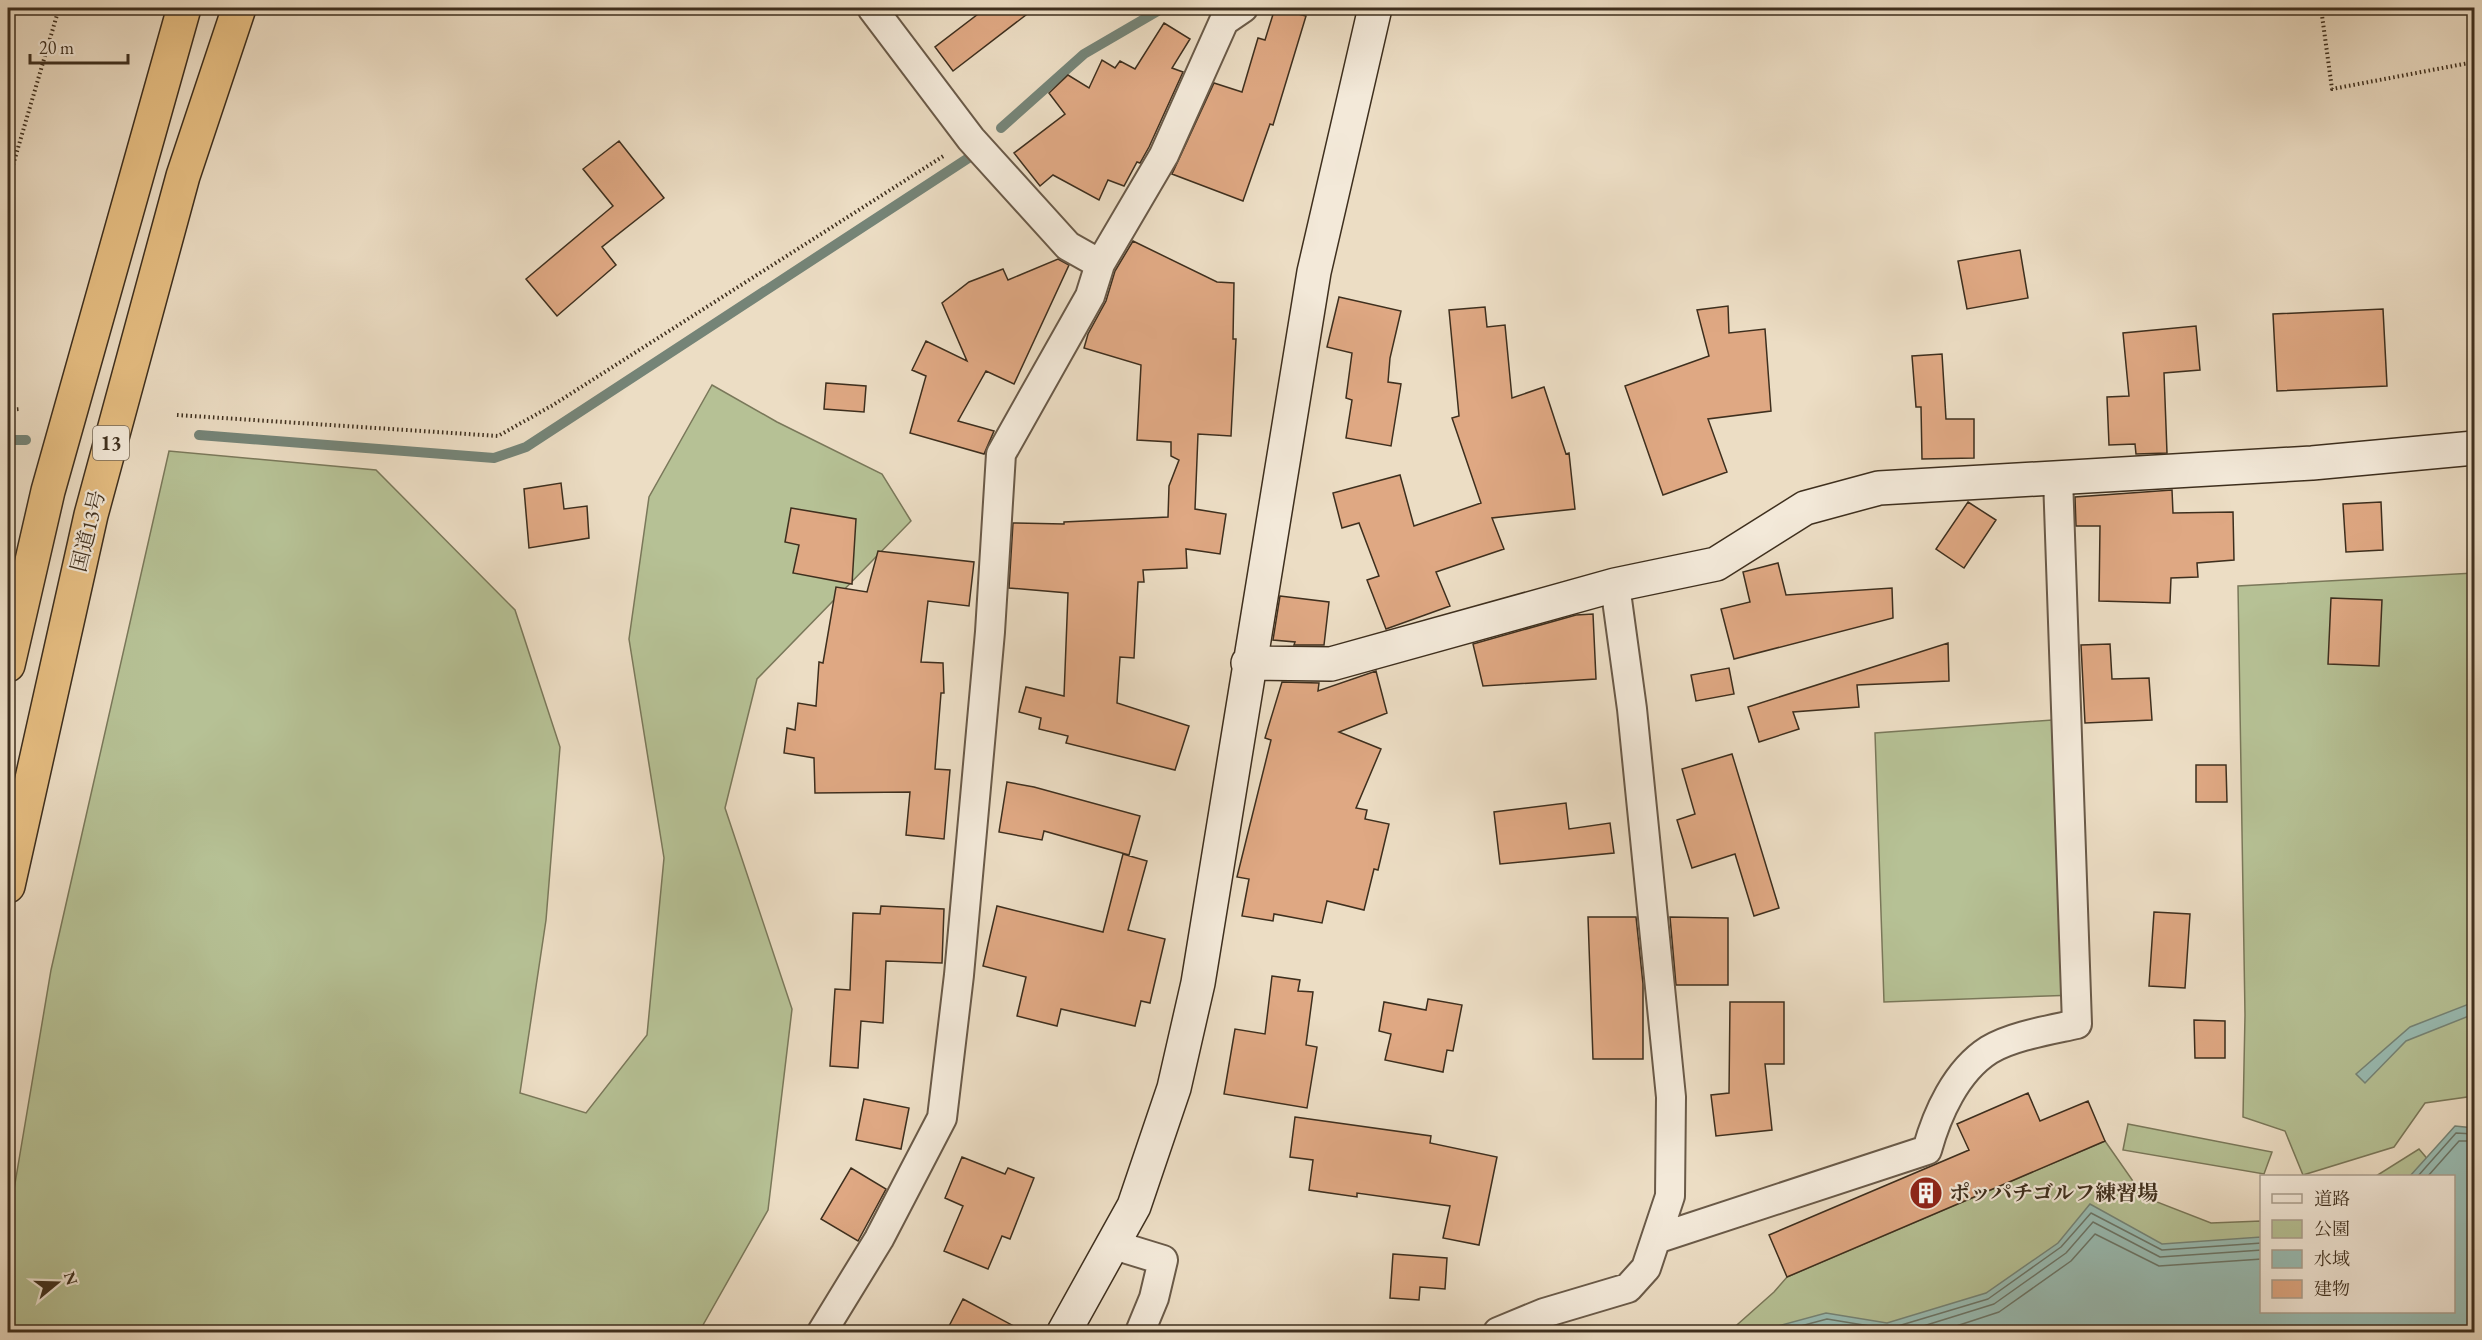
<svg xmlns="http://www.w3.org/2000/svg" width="2482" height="1340" viewBox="0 0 2482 1340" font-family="'EB Garamond','Noto Serif JP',serif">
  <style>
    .green { fill: #b6c195; stroke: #7a785a; stroke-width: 1.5 }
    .water { fill: #99bcb3; stroke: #758477; stroke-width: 1.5 }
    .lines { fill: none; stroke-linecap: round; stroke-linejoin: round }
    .shore { stroke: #6c7668; stroke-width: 1.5 }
    .stream { stroke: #758477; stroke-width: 10 }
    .building { fill: #dfa883; stroke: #3e2f1e; stroke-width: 1.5 }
    .street-casing { stroke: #6a5a48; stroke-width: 32 }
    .secondary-casing { stroke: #3e2f1e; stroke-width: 36 }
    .highway-casing { stroke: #3e2f1e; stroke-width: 36 }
    .path { stroke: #3e2f1e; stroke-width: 4; stroke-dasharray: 1.5 3; stroke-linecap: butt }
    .street { stroke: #f3e9d9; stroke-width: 28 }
    .secondary { stroke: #f3e9d9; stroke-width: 33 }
    .highway { stroke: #e6be82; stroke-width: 33 }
    .labels { text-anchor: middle; stroke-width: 4.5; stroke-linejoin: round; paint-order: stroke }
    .shield { fill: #f3e9d9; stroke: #746756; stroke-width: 1.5 }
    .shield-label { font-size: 20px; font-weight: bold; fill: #3e2f1e }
    .street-label { font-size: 21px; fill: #3e2f1e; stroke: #f3e9d9 }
    .poi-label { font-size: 21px; font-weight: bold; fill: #3e2f1e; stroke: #f3e9d9; text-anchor: start }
  </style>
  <rect width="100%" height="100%" fill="#ecddc4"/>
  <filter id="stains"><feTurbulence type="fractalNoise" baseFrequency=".00333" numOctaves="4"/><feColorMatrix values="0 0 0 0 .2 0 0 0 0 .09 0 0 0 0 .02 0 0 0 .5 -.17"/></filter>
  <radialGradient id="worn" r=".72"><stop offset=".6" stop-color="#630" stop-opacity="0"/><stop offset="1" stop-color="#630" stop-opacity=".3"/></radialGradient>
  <!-- green -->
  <path class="green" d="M 712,385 L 777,422 L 882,474 L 911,521 L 757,679 L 725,808 L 792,1009 L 768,1210 L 699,1332 L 8,1332 L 8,1225 L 51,970 L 169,451 L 376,470 L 515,610 L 560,747 L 546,920 L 520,1093 L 586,1113 L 647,1035 L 664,858 L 629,639 L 649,497 Z
    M 2474,573 L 2474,1096 L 2425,1103 L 2394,1147 L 2303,1175 L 2285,1131 L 2243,1117 L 2245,1015 L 2238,586 Z
    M 2066,719 L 2076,995 L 1884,1002 L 1875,733 Z
    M 2128,1124 L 2272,1152 L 2264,1174 L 2123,1150 Z
    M 2105,1141 L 2144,1197 L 2211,1223 L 2261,1221 L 2262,1312 L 2454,1312 L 2474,1332 L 1729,1332 L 1774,1292 L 1787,1277 Z
    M 2419,1149 L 2442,1176 L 2376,1176 Z"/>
  <!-- water -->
  <path class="water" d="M 2474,1002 L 2474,1014 L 2406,1041 L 2365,1083 L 2356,1074 L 2410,1027 Z
    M 2455,1126 L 2474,1128 L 2474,1332 L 1756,1332 L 1826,1313 L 1887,1323 L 1986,1293 L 2058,1243 L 2090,1204 L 2162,1244 L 2261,1237 L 2262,1312 L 2454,1312 L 2454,1176 L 2410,1176 Z"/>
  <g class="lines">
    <!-- shore -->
    <path class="shore" d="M 2418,1176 L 2456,1133 L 2474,1134
      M 2428,1176 L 2459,1141 L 2474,1141
      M 1778,1332 L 1827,1319 L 1888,1329 L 1988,1299 L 2061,1247 L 2091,1213 L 2162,1250 L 2262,1243
      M 1904,1332 L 1994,1304 L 2066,1253 L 2093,1222 L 2160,1257 L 2262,1250
      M 1938,1332 L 1999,1312 L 2071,1261 L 2095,1234 L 2159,1266 L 2262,1259"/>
    <!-- stream -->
    <path class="stream" d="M 1001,128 L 1084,54 L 1163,8
      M 199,435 L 494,458 L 526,447 L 970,157
      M 8,440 L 26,440"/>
  </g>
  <!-- building -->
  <path class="building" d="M 986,8 L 1035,8 L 953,71 L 935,47 Z
    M 1275,8 L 1306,16 L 1273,125 L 1270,124 L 1243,201 L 1172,174 L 1214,83 L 1242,92 L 1258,38 L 1265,40 Z
    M 1164,23 L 1190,39 L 1172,68 L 1183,72 L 1149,147 L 1140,163 L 1137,162 L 1124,186 L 1108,180 L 1099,200 L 1053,175 L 1040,186 L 1014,153 L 1065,114 L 1049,93 L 1068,75 L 1089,88 L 1102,60 L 1115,68 L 1120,61 L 1135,69 Z
    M 619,141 L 664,198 L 602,247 L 616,265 L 557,316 L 526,279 L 613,206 L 583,169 Z
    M 1133,241 L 1217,282 L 1234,283 L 1233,339 L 1236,339 L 1231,436 L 1198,434 L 1195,509 L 1226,514 L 1220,554 L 1186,549 L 1187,568 L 1143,570 L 1144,582 L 1138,582 L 1134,658 L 1120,657 L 1117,703 L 1189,726 L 1175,770 L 1066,743 L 1068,736 L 1039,729 L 1041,718 L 1019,712 L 1026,687 L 1064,696 L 1068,593 L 1009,588 L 1013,523 L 1064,524 L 1064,522 L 1168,517 L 1169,486 L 1179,460 L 1171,456 L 1171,442 L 1137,440 L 1141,365 L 1084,348 L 1088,334 L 1106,301 L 1115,271 Z
    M 2020,250 L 2028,298 L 1967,309 L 1958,261 Z
    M 1058,259 L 1069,265 L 1014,384 L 986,371 L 958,421 L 994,431 L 984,454 L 910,433 L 926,376 L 912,370 L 926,341 L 967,361 L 942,303 L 969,282 L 1003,269 L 1008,280 Z
    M 1339,297 L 1401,311 L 1390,358 L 1388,382 L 1401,384 L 1391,446 L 1346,438 L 1352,400 L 1346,398 L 1352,353 L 1327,347 Z
    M 1728,306 L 1729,333 L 1765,329 L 1771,411 L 1708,419 L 1727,472 L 1663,495 L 1625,386 L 1709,356 L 1697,310 Z
    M 1485,307 L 1487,327 L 1505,325 L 1512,398 L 1544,387 L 1566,454 L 1569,453 L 1575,509 L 1492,518 L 1504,549 L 1436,572 L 1450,606 L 1386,629 L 1367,580 L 1379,576 L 1359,523 L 1342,528 L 1333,493 L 1400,475 L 1414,526 L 1481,503 L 1452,418 L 1459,416 L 1449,310 Z
    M 2383,309 L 2387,386 L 2277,391 L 2273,314 Z
    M 2196,326 L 2200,370 L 2164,373 L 2167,453 L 2136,454 L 2135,444 L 2109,445 L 2107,397 L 2129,396 L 2123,333 Z
    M 1942,354 L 1946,419 L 1974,419 L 1974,458 L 1922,459 L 1921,407 L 1916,407 L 1912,356 Z
    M 826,383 L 866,386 L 864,412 L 824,409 Z
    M 561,483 L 564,509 L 587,506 L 589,538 L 529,548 L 524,489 Z
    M 2172,490 L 2173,513 L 2233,512 L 2234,560 L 2197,563 L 2198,577 L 2171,578 L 2170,603 L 2099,601 L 2100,526 L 2076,526 L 2075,497 Z
    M 1968,502 L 1996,520 L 1964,568 L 1936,549 Z
    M 2381,502 L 2383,550 L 2346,552 L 2343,504 Z
    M 791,508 L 856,519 L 852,584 L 793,573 L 799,545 L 785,542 Z
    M 878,551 L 974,562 L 969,606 L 928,601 L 921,662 L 943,663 L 944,693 L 941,693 L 935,769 L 950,770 L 944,839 L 906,835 L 910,792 L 815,793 L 814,758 L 784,753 L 787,728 L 795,730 L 798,703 L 816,706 L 819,662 L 823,663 L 836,587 L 867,592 Z
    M 1778,563 L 1786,595 L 1892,588 L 1893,618 L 1734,659 L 1721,609 L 1750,602 L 1743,572 Z
    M 1280,596 L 1329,602 L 1324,645 L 1294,645 L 1295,642 L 1273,640 Z
    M 2331,598 L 2382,600 L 2379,666 L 2328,664 Z
    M 1593,614 L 1596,679 L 1483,686 L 1473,644 L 1576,615 Z
    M 1948,643 L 1949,681 L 1857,685 L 1859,707 L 1793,712 L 1799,729 L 1759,742 L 1748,707 Z
    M 2110,644 L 2112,679 L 2149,678 L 2152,720 L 2085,723 L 2081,645 Z
    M 1729,668 L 1734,694 L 1696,701 L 1691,675 Z
    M 1376,671 L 1387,713 L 1339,732 L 1381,749 L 1356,808 L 1367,810 L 1365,819 L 1389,824 L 1378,870 L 1374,869 L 1364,910 L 1327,901 L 1322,923 L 1274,914 L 1273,921 L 1242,916 L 1249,879 L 1237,877 L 1271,740 L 1265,738 L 1282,682 L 1319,683 L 1318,691 Z
    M 1732,754 L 1779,908 L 1754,916 L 1735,854 L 1692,868 L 1677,820 L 1695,814 L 1682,769 Z
    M 2196,765 L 2226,765 L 2227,802 L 2196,802 Z
    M 1007,782 L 1034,787 L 1140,816 L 1129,855 L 1044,831 L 1042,840 L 999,832 Z
    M 1566,803 L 1569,829 L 1610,823 L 1614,853 L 1500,864 L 1494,812 Z
    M 1123,854 L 1147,861 L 1128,930 L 1165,939 L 1150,1003 L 1141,1001 L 1135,1026 L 1061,1009 L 1057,1026 L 1017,1016 L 1026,977 L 983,966 L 997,906 L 1103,932 Z
    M 881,906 L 944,909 L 942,963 L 886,961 L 883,1023 L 861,1021 L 858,1068 L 830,1066 L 835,989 L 850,990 L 853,913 L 880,914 Z
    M 2154,912 L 2190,914 L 2185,988 L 2149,986 Z
    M 1588,917 L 1636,917 L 1643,984 L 1643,1059 L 1593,1059 Z
    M 1670,917 L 1728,918 L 1728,985 L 1676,985 Z
    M 1272,976 L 1300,980 L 1298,991 L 1313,992 L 1306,1045 L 1317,1047 L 1307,1108 L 1224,1094 L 1235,1029 L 1265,1034 Z
    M 1428,999 L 1462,1005 L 1453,1051 L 1447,1050 L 1443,1072 L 1385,1060 L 1391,1034 L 1379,1031 L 1384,1002 L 1426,1010 Z
    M 1730,1002 L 1784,1002 L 1784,1064 L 1765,1064 L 1772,1130 L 1716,1136 L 1711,1095 L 1729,1093 Z
    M 2194,1020 L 2225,1021 L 2225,1058 L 2195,1058 Z
    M 2028,1093 L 2040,1121 L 2088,1101 L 2105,1141 L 1787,1277 L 1769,1235 L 1969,1150 L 1957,1124 Z
    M 864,1099 L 909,1108 L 901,1149 L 856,1140 Z
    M 1295,1117 L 1431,1136 L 1430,1143 L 1497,1157 L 1479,1245 L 1443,1238 L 1450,1206 L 1357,1193 L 1357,1197 L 1309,1190 L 1313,1160 L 1290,1157 Z
    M 962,1157 L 1005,1174 L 1008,1168 L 1034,1178 L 1010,1239 L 1002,1236 L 988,1269 L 944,1251 L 963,1206 L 945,1198 Z
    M 851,1168 L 886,1189 L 858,1241 L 821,1219 Z
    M 1393,1254 L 1447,1258 L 1445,1289 L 1420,1287 L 1419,1300 L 1390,1298 Z
    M 963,1299 L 1025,1332 L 946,1332 Z"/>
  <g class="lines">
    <defs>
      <path id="street" d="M 872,8 L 971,139 L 1068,246 L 1100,264 L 1164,155 L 1224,21 L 1243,8
        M 1656,1239 L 1927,1150 C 1937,1114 1956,1071 1989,1050 C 2012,1036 2050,1030 2077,1024 L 2058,478
        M 1111,1244 L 1163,1260 L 1154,1298 L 1140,1332
        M 822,1332 L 879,1239 L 942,1118 L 959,975 L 990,632 L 1001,454 L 1090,296 L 1100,264
        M 1498,1332 L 1544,1313 L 1628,1288 L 1646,1268 L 1670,1196 L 1671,1097 L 1632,709 L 1615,585"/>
      <path id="secondary" d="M 1248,663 L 1331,664 L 1615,585 L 1716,564 L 1805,508 L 1879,488 L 2312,463 L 2474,448
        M 1064,1332 L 1134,1206 L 1174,1088 L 1198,983 L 1314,272 L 1375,8"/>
      <path id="highway" d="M 8,665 L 48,491 L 184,8
        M 8,886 L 91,515 L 183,176 L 239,8"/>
    </defs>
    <!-- street casing -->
    <use href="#street" class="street-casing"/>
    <!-- secondary casing -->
    <use href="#secondary" class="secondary-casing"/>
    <!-- highway casing -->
    <use href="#highway" class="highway-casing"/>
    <!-- path -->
    <path class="path" d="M 2321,8 L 2332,89 L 2474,62
      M 8,182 L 59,8
      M 8,410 L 20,409
      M 177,415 L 498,436 L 553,405 L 945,155"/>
    <!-- street -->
    <use href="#street" class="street"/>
    <!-- secondary -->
    <use href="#secondary" class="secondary"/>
    <!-- highway -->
    <use href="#highway" class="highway"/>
  </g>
  <!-- icons -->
  <defs>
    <symbol id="building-disc" viewBox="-11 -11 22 22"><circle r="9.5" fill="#8f2418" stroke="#f3e9d9"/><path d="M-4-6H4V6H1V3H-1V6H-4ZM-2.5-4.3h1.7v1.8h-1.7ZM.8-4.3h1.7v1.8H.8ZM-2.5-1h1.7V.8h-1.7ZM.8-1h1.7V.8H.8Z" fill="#fff"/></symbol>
  </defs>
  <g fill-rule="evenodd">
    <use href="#building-disc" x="1907" y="1174" width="38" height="38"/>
  </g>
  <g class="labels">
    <!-- shield labels -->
    <rect class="shield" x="93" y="426" width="36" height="34" rx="4.5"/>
    <g class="shield-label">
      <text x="111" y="450">13</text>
    </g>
    <!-- street labels -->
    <g class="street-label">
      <text transform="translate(88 531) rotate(-76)" y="7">国道13号</text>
    </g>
    <!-- poi labels -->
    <g class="poi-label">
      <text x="1949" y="1200">ポッパチゴルフ練習場</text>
    </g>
  </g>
  <!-- margin -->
  <rect width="2482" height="1340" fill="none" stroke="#ecddc4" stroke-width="30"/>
  <rect x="9" y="9" width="2464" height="1322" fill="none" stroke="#3e2f1e" stroke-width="3"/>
  <rect x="15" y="15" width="2452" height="1310" fill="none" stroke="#3e2f1e" stroke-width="1.5"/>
  <!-- legend -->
  <rect x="2260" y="1175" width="195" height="138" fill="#f3e9d9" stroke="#ab9f8e" stroke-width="1.5"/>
  <rect x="2272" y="1194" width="30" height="9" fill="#f3e9d9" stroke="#ab9f8e" stroke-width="1.5"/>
  <text x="2314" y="1205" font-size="18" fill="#3e2f1e">道路</text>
  <rect x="2272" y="1220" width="30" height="18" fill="#b6c195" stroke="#ab9f8e" stroke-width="1.5"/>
  <text x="2314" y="1235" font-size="18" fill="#3e2f1e">公園</text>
  <rect x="2272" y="1250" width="30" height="18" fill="#99bcb3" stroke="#ab9f8e" stroke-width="1.5"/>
  <text x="2314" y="1265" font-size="18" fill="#3e2f1e">水域</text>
  <rect x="2272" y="1280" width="30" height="18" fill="#dfa883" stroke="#ab9f8e" stroke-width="1.5"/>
  <text x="2314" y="1295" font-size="18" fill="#3e2f1e">建物</text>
  <!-- north arrow -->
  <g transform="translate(57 1283) rotate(71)" stroke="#f3e9d9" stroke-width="4.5" paint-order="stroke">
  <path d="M0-4.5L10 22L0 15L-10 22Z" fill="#3e2f1e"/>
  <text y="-9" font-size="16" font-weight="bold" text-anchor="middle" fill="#3e2f1e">N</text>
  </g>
  <!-- scale -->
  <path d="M30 54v9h98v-9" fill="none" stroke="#3e2f1e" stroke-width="3"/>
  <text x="39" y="54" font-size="18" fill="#3e2f1e" stroke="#f3e9d9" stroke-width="4.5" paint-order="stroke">20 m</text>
  <rect width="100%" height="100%" filter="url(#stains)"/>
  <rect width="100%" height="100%" fill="url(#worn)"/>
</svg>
